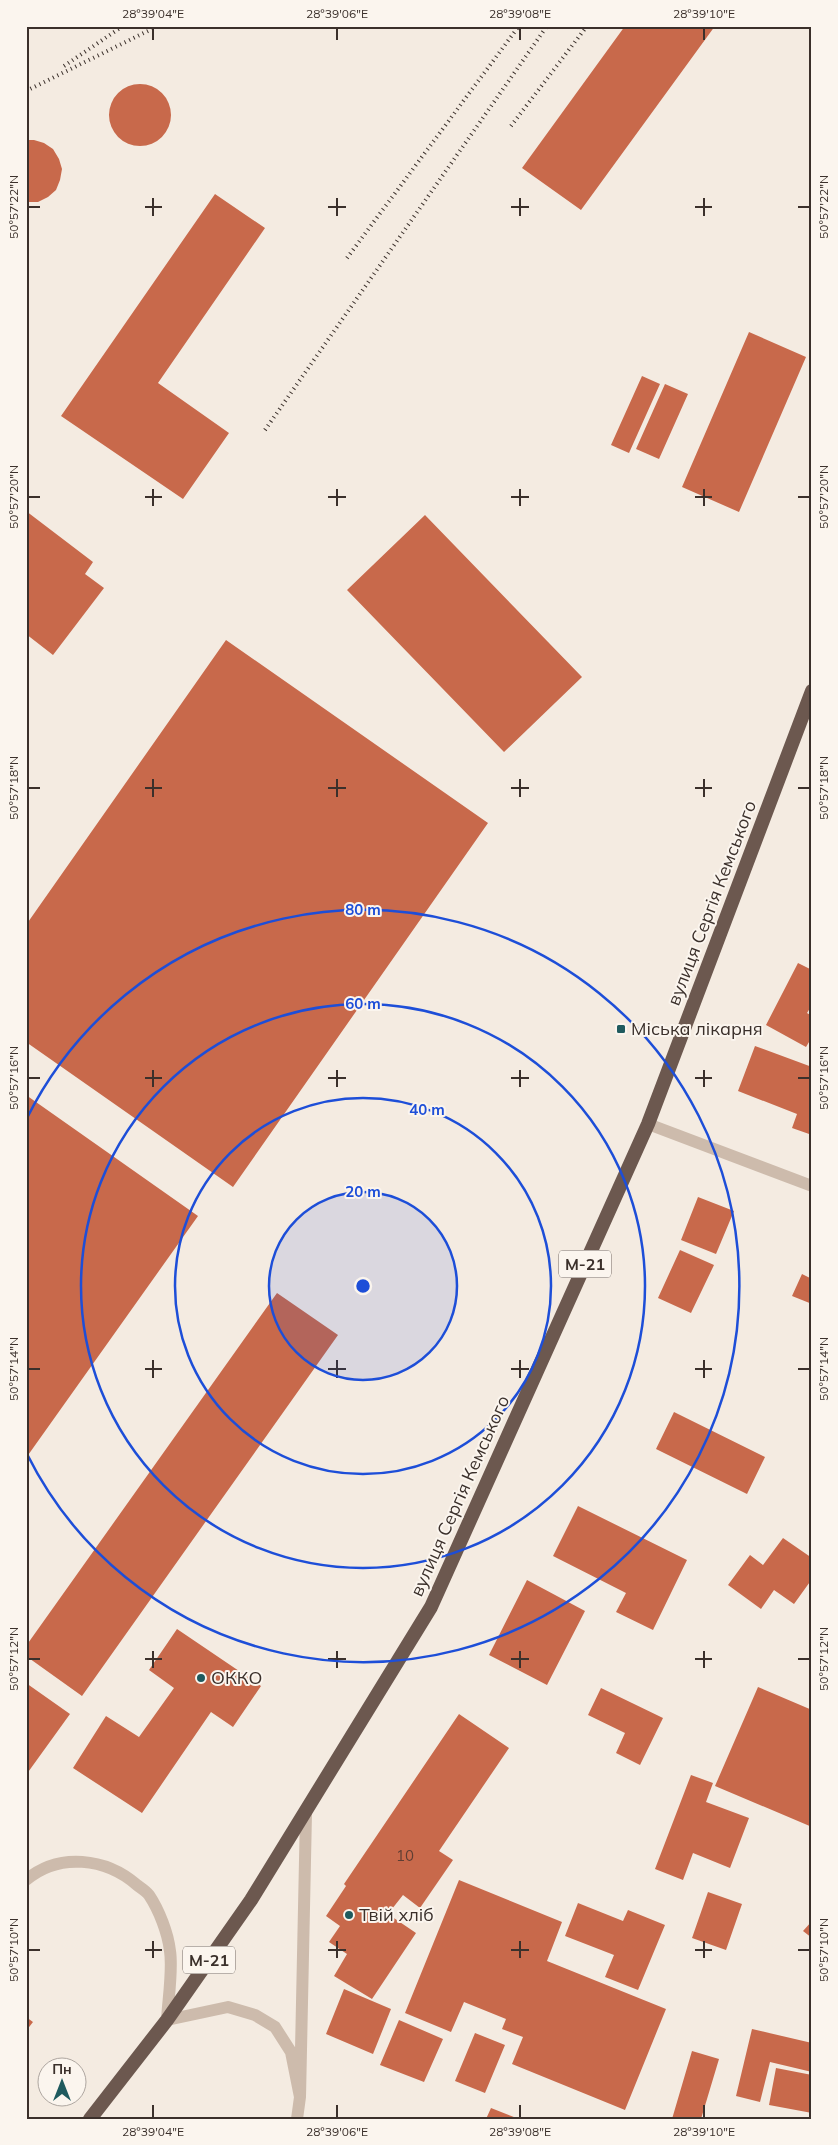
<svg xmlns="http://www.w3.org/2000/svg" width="838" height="2145" viewBox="0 0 838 2145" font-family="Mulish,sans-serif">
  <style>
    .building { fill: #c8694b }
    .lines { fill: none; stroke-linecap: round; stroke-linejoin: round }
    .minor { stroke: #cdbbac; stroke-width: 12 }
    .tertiary { stroke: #cdbbac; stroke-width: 12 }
    .trunk { stroke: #6c584f; stroke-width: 14 }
    .rail { stroke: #3b302b; stroke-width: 4; stroke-dasharray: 1 4; stroke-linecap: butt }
    .ticks { fill: none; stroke: #3b302b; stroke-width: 2 }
    .ring { fill: none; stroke: #1d4ed8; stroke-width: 2.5 }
    .poi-dot { fill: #1f5a5e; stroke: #fbf5ee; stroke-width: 2 }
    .labels { text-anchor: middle; stroke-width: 4; stroke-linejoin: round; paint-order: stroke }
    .number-label { font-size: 15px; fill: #5e3e33 }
    .shield { fill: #fbf5ee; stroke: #756b66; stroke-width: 1 }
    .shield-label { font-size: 16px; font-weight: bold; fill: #3b302b }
    .street-label { font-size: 18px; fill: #3b302b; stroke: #fbf5ee }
    .poi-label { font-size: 18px; fill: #3b302b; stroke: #fbf5ee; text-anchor: start }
    .centre { fill: #1d4ed8; stroke: #fbf5ee; stroke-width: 2.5 }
    .ring-label { font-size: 15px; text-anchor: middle; font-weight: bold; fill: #1d4ed8; stroke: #fbf5ee; stroke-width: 4; stroke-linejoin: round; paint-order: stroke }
    .neatline { fill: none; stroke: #3b302b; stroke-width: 2 }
    .ticks-label { font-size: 12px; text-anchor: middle; fill: #3b302b }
  </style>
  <rect width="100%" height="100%" fill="#f4ebe1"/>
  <!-- building -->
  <path class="building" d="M 625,26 L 715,26 L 581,210 L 522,168 Z
    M109 115a31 31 0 1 1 62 0a31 31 0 1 1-62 0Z
    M 26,140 L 34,140 L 44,143 L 53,149 L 59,159 L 62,169 L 60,180 L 56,190 L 48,197 L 38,202 L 26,202 Z
    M 215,194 L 265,228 L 158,383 L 229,433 L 183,499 L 61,416 Z
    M 749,332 L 806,357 L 739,512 L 682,487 Z
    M 642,376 L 660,384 L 629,453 L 611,445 Z
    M 665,384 L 688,394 L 659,459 L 636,449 Z
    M 26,511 L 93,562 L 85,574 L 104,588 L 53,655 L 26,634 Z
    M 425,515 L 582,677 L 504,752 L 347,590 Z
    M 226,640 L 488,823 L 233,1187 L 26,1042 L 26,925 Z
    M 798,963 L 812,970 L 812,1005 L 807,1013 L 812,1016 L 812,1037 L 806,1047 L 766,1025 Z
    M 755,1046 L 812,1067 L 812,1135 L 792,1128 L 797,1114 L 738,1091 Z
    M 26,1095 L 198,1216 L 26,1458 Z
    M 698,1197 L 734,1211 L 716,1254 L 681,1240 Z
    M 680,1250 L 714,1265 L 691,1313 L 658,1298 Z
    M 802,1274 L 812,1279 L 812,1304 L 792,1296 Z
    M 277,1293 L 338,1335 L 82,1696 L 26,1656 L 26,1646 Z
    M 674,1412 L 765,1457 L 747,1494 L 656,1449 Z
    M 578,1506 L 687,1560 L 653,1630 L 616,1612 L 626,1593 L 553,1556 Z
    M 783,1538 L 812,1558 L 812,1579 L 794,1604 L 774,1590 L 761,1609 L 728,1585 L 750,1555 L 763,1565 Z
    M 527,1580 L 585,1611 L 547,1685 L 489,1655 Z
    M 177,1629 L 261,1686 L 233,1727 L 211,1712 L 142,1813 L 73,1768 L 106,1716 L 139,1737 L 174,1688 L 149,1670 Z
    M 26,1683 L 70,1714 L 26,1775 Z
    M 758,1687 L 812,1710 L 812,1827 L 715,1786 Z
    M 601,1688 L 663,1718 L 640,1765 L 616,1753 L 625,1733 L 588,1715 Z
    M 459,1714 L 509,1748 L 439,1851 L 453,1860 L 420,1908 L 403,1895 L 388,1914 L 416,1933 L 372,1999 L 334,1976 L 347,1954 L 329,1942 L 340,1926 L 326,1916 L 346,1886 L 344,1884 Z
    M 691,1775 L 713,1783 L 706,1802 L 749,1818 L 730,1868 L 693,1853 L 683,1880 L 655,1869 Z
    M 459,1880 L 562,1922 L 547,1961 L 666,2009 L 625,2110 L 512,2064 L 523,2037 L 502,2029 L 506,2019 L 464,2002 L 451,2032 L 405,2013 Z
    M 708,1892 L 742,1904 L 726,1950 L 692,1938 Z
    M 578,1903 L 623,1921 L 628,1910 L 665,1925 L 638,1990 L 605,1977 L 614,1955 L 565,1936 Z
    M 812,1921 L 812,1938 L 803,1931 Z
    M 344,1989 L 391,2009 L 373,2054 L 326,2034 Z
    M 26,2017 L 33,2022 L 26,2031 Z
    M 399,2020 L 443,2039 L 424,2082 L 380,2065 Z
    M 752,2029 L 812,2043 L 812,2072 L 770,2062 L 760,2102 L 736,2096 Z
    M 475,2033 L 505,2045 L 485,2093 L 455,2081 Z
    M 692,2051 L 719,2059 L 701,2119 L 672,2119 Z
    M 776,2068 L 812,2075 L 812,2113 L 769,2105 Z
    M 491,2108 L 519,2119 L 486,2119 Z"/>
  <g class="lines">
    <!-- minor -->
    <path class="minor" d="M 648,1124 L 812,1186"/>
    <!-- tertiary -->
    <path class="tertiary" d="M 26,1880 C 59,1852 106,1858 137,1885 C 141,1888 146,1891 149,1895 C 159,1910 168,1933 170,1951 C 173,1970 168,2000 167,2020 L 228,2007 L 255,2015 L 275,2027 L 291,2052 L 300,2097
      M 297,2119 L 300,2097 L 306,1813"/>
    <!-- trunk -->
    <path class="trunk" d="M 90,2119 L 167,2020 L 251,1900 L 431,1607 L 648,1124 L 812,691"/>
    <!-- rail -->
    <path class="rail" d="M 64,66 L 123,26
      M 26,91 L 158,26
      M 511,126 L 587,26
      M 347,258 L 519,26
      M 265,430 L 547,26"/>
  </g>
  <!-- ticks -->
  <path class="ticks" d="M 153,28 L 153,40M 337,28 L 337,40M 520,28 L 520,40M 704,28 L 704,40M 153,198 L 153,216M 337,198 L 337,216M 520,198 L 520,216M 704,198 L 704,216M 28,207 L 40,207M 145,207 L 162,207M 328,207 L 346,207M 511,207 L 529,207M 695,207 L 712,207M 798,207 L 810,207M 153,489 L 153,506M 337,489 L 337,506M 520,489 L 520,506M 704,489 L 704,506M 28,497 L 40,497M 145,497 L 162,497M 328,497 L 346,497M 511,497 L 529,497M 695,497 L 712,497M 798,497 L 810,497M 153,779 L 153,797M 337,779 L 337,797M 520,779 L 520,797M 704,779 L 704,797M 28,788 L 40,788M 145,788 L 162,788M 328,788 L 346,788M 511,788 L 529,788M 695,788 L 712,788M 798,788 L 810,788M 153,1070 L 153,1087M 337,1070 L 337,1087M 520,1070 L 520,1087M 704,1070 L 704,1087M 28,1078 L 40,1078M 145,1078 L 162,1078M 328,1078 L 346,1078M 511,1078 L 529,1078M 695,1078 L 712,1078M 798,1078 L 810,1078M 153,1360 L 153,1378M 337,1360 L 337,1378M 520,1360 L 520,1378M 704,1360 L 704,1378M 28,1369 L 40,1369M 145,1369 L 162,1369M 328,1369 L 346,1369M 511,1369 L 529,1369M 695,1369 L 712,1369M 798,1369 L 810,1369M 153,1651 L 153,1668M 337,1651 L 337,1668M 520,1651 L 520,1668M 704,1651 L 704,1668M 28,1659 L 40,1659M 145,1659 L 162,1659M 328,1659 L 346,1659M 511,1659 L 529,1659M 695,1659 L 712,1659M 798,1659 L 810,1659M 153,1941 L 153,1958M 337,1941 L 337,1958M 520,1941 L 520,1958M 704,1941 L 704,1958M 28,1950 L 40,1950M 145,1950 L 162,1950M 328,1950 L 346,1950M 511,1950 L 529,1950M 695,1950 L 712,1950M 798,1950 L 810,1950M 153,2105 L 153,2118M 337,2105 L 337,2118M 520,2105 L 520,2118M 704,2105 L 704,2118"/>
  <!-- distance rings -->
  <circle cx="363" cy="1286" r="94" fill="#1d4ed8" fill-opacity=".12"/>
  <g class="ring">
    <circle cx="363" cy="1286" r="94"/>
    <circle cx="363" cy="1286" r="188"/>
    <circle cx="363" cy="1286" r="282"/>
    <path d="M27 1118A376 376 0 1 1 27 1454"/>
  </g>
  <!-- markers -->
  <g class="poi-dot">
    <rect x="616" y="1024" width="10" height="10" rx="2.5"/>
    <circle cx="201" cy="1678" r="5"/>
    <circle cx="349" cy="1915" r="5"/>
  </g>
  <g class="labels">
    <!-- number labels -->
    <g class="number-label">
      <text x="405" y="1861">10</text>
    </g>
    <!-- shield labels -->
    <g class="shield">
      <rect x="559" y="1250.5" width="52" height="27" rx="4"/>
      <rect x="183" y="1946.5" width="52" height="27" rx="4"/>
    </g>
    <g class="shield-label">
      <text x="585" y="1270">М-21</text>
      <text x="209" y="1966">М-21</text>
    </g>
    <!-- street labels -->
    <g class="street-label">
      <text transform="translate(712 903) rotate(-69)" y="6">вулиця Сергія Кемського</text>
      <text transform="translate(460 1496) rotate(-66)" y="6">вулиця Сергія Кемського</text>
    </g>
    <!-- poi labels -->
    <g class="poi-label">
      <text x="631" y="1035">Міська лікарня</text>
      <text x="211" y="1684">ОККО</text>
      <text x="359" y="1921">Твій хліб</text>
    </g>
  </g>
  <circle cx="363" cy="1286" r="8" class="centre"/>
  <g class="ring-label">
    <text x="363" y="915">80 m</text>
    <text x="363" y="1009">60 m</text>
    <text x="427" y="1115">40 m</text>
    <text x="363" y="1197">20 m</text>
  </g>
  <!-- border -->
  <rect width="838" height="2145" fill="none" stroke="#fbf5ee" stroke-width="55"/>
  <!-- north arrow -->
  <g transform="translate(62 2082)"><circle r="24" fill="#fbf5ee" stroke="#aea6a0"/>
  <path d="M0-4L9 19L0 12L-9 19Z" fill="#1f5a5e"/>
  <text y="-8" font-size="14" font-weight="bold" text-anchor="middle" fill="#3b302b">Пн</text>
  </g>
  <rect x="28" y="28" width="782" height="2090" class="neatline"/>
  <g class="ticks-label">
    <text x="153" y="18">28°39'04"E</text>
    <text x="337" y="18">28°39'06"E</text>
    <text x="520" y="18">28°39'08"E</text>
    <text x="704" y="18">28°39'10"E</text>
    <text transform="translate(14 207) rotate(-90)" y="4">50°57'22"N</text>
    <text transform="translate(824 207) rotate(-90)" y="4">50°57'22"N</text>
    <text transform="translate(14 497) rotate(-90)" y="4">50°57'20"N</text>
    <text transform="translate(824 497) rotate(-90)" y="4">50°57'20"N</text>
    <text transform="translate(14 788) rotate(-90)" y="4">50°57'18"N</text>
    <text transform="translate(824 788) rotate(-90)" y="4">50°57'18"N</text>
    <text transform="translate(14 1078) rotate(-90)" y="4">50°57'16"N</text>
    <text transform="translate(824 1078) rotate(-90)" y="4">50°57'16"N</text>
    <text transform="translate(14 1369) rotate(-90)" y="4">50°57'14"N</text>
    <text transform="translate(824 1369) rotate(-90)" y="4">50°57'14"N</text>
    <text transform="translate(14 1659) rotate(-90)" y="4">50°57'12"N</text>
    <text transform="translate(824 1659) rotate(-90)" y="4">50°57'12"N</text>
    <text transform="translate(14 1950) rotate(-90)" y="4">50°57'10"N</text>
    <text transform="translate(824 1950) rotate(-90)" y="4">50°57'10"N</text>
    <text x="153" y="2136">28°39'04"E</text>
    <text x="337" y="2136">28°39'06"E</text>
    <text x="520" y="2136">28°39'08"E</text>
    <text x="704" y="2136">28°39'10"E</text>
  </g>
</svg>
